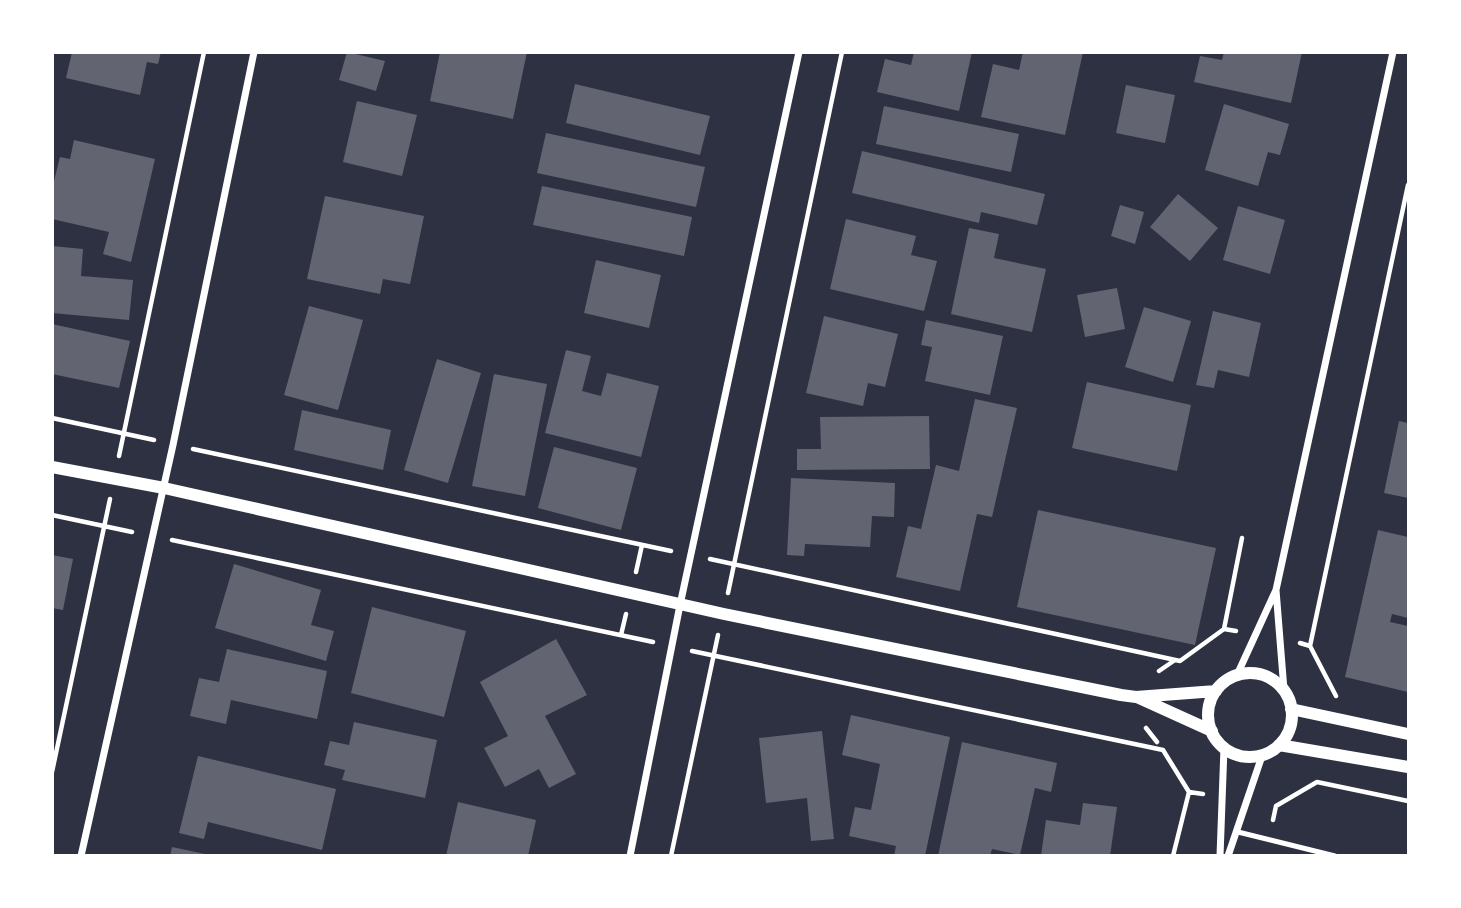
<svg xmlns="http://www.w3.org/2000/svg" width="1461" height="908" viewBox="0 0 1461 908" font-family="'Alegreya Sans',sans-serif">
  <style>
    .building { fill: #626471 }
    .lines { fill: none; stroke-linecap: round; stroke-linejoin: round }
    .path { stroke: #fff; stroke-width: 4.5 }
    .service { stroke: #fff; stroke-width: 5 }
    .minor { stroke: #fff; stroke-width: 7 }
    .tertiary { stroke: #fff; stroke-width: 12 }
  </style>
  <rect width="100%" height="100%" fill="#2d3142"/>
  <!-- building -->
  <path class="building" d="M 72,52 L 161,52 L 158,64 L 147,62 L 140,95 L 66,78 Z
    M 347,52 L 385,61 L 376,91 L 339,80 Z
    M 440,52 L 527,52 L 513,119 L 430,101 Z
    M 914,52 L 972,52 L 959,111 L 877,92 L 885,59 L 911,65 Z
    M 1023,52 L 1083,52 L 1065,135 L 981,117 L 993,64 L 1019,70 Z
    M 1224,52 L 1302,52 L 1291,103 L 1194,82 L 1200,56 L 1222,60 Z
    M 575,84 L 710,116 L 700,155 L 566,123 Z
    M 1126,85 L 1175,95 L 1165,143 L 1116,133 Z
    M 357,101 L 417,115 L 402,176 L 343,162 Z
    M 1224,104 L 1289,124 L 1280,155 L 1268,152 L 1258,186 L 1205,170 Z
    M 884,106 L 1019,134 L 1011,172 L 876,144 Z
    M 546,133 L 705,167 L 696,207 L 537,173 Z
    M 74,140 L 155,159 L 131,262 L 103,254 L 109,232 L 52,219 L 52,189 L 60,157 L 70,159 Z
    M 862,151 L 1045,194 L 1037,225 L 981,212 L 979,223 L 852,193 Z
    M 542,186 L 692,217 L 684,256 L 533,225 Z
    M 1178,194 L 1218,228 L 1190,261 L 1150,227 Z
    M 325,196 L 424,216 L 410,284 L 383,279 L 380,294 L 307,279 Z
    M 1120,205 L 1144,212 L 1135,244 L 1111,236 Z
    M 1238,206 L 1285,220 L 1270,274 L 1223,260 Z
    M 846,219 L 916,236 L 911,255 L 937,261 L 924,311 L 830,289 Z
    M 969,228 L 999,234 L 994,258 L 1046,269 L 1032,332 L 951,314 Z
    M 52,246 L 83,249 L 81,276 L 133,280 L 129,320 L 52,313 Z
    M 596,260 L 661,275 L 649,328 L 584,313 Z
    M 1117,288 L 1125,329 L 1085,337 L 1077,295 Z
    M 309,306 L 363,320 L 338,410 L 284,395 Z
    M 1144,307 L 1191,321 L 1173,382 L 1125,367 Z
    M 1213,311 L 1261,323 L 1249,377 L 1218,370 L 1214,388 L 1196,385 Z
    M 824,316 L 898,334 L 885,387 L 868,383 L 863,406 L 806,393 Z
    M 926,320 L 1003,336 L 990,395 L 925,381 L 932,347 L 921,345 Z
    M 52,324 L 130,341 L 119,388 L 52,374 Z
    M 566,350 L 591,356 L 582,391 L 601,396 L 607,373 L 659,386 L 641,457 L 545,433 Z
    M 437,359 L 481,373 L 448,483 L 404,470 Z
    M 494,374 L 547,384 L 525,496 L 472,486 Z
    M 1087,382 L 1191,405 L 1177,471 L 1072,448 Z
    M 975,399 L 1017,408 L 992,517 L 977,514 L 960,591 L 896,577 L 908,526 L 921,529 L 936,465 L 959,471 Z
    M 302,410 L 391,430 L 383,470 L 294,450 Z
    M 929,416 L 930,469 L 797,470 L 797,449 L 821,449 L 820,417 Z
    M 1399,421 L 1408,423 L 1408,498 L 1384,493 Z
    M 554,447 L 637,468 L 621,530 L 538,508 Z
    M 791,478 L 895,483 L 894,517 L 872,516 L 870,547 L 805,544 L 804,556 L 787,555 Z
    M 1038,510 L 1216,548 L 1195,645 L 1017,607 Z
    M 1378,530 L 1408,537 L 1408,618 L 1392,614 L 1390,622 L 1408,626 L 1408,692 L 1345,677 Z
    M 52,555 L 73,559 L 63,610 L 52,608 Z
    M 234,564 L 321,590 L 311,625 L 334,631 L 326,661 L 215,628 Z
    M 372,607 L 466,631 L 444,717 L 351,693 Z
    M 556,639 L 587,695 L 545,716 L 576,774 L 549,788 L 539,769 L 505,787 L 484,748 L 508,736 L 480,682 Z
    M 227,649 L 327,671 L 317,719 L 231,700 L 226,724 L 190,716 L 199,678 L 219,682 Z
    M 851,715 L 950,737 L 925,856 L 894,856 L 896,846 L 849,836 L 855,807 L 871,810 L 880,764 L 842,755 Z
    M 354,722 L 437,740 L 425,798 L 342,780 L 345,770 L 324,765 L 330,741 L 349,745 Z
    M 822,731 L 834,839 L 811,841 L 807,798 L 766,803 L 759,738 Z
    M 962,742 L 1057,763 L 1051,792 L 1035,788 L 1020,855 L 992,849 L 990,856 L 938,856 Z
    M 198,756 L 336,789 L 322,850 L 208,822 L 204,839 L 179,833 Z
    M 458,802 L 536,820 L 528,856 L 446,856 Z
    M 1083,803 L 1117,807 L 1110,856 L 1041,856 L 1046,820 L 1080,825 Z
    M 172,847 L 205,854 L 205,856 L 170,856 Z"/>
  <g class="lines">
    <!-- path -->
    <path class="path" d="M 52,418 L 154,440
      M 193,449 L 671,551
      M 119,456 L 204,52
      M 52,515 L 132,532
      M 172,540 L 653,642
      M 710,559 L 1180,661 L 1224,629 L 1236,631
      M 636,572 L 642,545
      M 728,593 L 842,52
      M 1224,629 L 1242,538
      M 621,635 L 626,614
      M 1300,643 L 1310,646 L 1408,185
      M 1310,646 L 1336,696
      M 692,651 L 1163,750 L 1189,792 L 1203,794
      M 1159,671 L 1175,660
      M 1146,728 L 1157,742
      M 52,772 L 110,499
      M 1273,820 L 1276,806 L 1317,782 L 1408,801
      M 671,856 L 718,635
      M 1173,856 L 1189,792"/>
    <!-- service -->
    <path class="service" d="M 1238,832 L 1335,856"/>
    <!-- minor -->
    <path class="minor" d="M 1276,590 L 1284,690
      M 1237,675 L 1276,590 L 1393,52
      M 81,856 L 173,445 L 254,52
      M 630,856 L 680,605 L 799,52
      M 1220,856 L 1224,748
      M 1228,856 L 1262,756"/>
    <!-- tertiary -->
    <path class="tertiary" d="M 52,467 L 164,488 L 724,614 L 1121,695 L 1136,697 L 1216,691
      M1208 715a42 42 0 1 1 84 0a42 42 0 1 1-84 0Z
      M 1137,697 L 1212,731
      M 1291,709 L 1408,734
      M 1279,745 L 1408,767"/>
  </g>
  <!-- border -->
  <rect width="1461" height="908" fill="none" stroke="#ffffff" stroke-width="108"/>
</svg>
